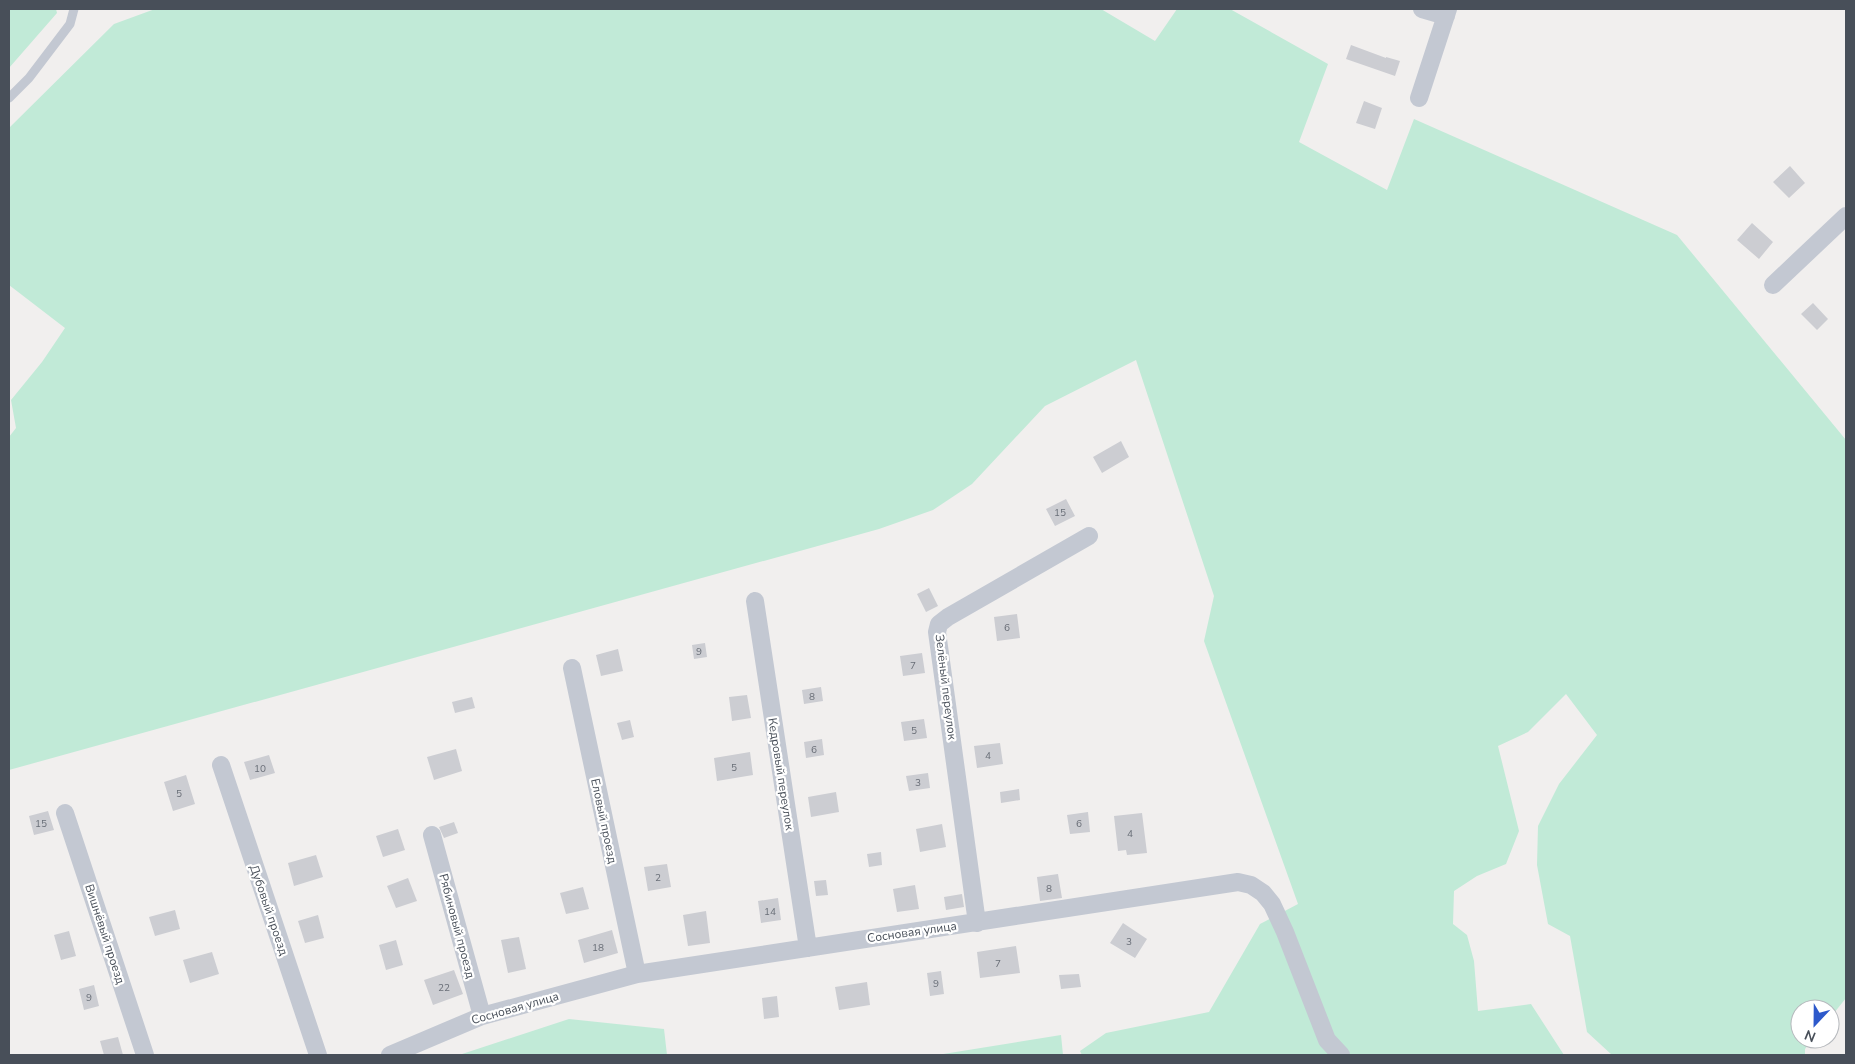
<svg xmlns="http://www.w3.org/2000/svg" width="1855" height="1064" viewBox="0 0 1855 1064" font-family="'Nunito Sans',sans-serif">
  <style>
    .green { fill: #c1ead7 }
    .building { fill: #cccdd2 }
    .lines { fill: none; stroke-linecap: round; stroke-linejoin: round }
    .service { stroke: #c3c8d2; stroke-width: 9 }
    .minor { stroke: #c3c8d2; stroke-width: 18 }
    .labels { text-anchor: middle; stroke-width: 4.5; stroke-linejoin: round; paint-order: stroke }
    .number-label { font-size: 10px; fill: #696e77 }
    .street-label { font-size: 12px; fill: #484f59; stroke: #fff }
  </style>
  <rect width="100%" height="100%" fill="#f1efee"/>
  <!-- green -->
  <path class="green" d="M 9,9 L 56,9 L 57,13 L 9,68 Z
    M 155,9 L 1101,9 L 1155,41 L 1177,9 L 1230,9 L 1328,64 L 1299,142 L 1387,190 L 1414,119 L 1677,235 L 1846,440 L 1846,998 L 1830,1018 L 1830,1009 L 1800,1009 L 1800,1039 L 1813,1039 L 1805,1049 L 1805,1055 L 1612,1055 L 1587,1032 L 1570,936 L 1548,924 L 1537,865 L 1538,826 L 1559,784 L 1597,735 L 1566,694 L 1528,732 L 1498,746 L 1519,831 L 1506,864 L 1477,876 L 1454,891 L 1453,924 L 1467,935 L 1474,961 L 1478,1011 L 1531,1004 L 1564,1055 L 1082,1055 L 1080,1051 L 1106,1033 L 1209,1012 L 1260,924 L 1298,904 L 1204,641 L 1214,596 L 1136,360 L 1045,406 L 972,484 L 933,510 L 879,529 L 9,770 L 9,437 L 16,428 L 11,400 L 42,362 L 65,328 L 9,285 L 9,128 L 114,24 Z
    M 569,1019 L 664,1029 L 667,1055 L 459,1055 Z
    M 1061,1035 L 1063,1055 L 937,1055 Z"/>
  <!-- building -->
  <path class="building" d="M 1351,45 L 1386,58 L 1386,57 L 1400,61 L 1395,76 L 1346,59 Z
    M 1364,101 L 1382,108 L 1375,129 L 1356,123 Z
    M 1790,166 L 1805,183 L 1789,198 L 1773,182 Z
    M 1752,223 L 1773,242 L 1759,259 L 1737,240 Z
    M 1813,303 L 1828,319 L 1817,330 L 1801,314 Z
    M 1121,441 L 1129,457 L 1102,473 L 1093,457 Z
    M 1066,499 L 1075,516 L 1055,526 L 1046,509 Z
    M 929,588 L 938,606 L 926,612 L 917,594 Z
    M 1017,614 L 1020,638 L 997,641 L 994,617 Z
    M 705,643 L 707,657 L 694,659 L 692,645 Z
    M 618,649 L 623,671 L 601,676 L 596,655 Z
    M 922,653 L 925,673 L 903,676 L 900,656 Z
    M 821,687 L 823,701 L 804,704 L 802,690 Z
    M 747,695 L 751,718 L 732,721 L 729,697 Z
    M 472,697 L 475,708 L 455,713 L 452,702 Z
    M 924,719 L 927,738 L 904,741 L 901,722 Z
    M 630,720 L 634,737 L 622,740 L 617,723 Z
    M 822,739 L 824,755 L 806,758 L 804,742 Z
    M 1000,743 L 1003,764 L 977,768 L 974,746 Z
    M 456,749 L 462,771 L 434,780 L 427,757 Z
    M 750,752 L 753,775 L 717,781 L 714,758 Z
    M 269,755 L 275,773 L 250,780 L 244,762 Z
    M 928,773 L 930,788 L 909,791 L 906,776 Z
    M 186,775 L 195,804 L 173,811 L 164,782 Z
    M 1019,789 L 1020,800 L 1001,803 L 1000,792 Z
    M 836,792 L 839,812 L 811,817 L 808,797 Z
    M 48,811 L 54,830 L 34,835 L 29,816 Z
    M 1088,812 L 1090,832 L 1070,834 L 1067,815 Z
    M 1142,813 L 1147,853 L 1127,855 L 1126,850 L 1118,851 L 1114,816 Z
    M 454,822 L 458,833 L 444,838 L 439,827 Z
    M 942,824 L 946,847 L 920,852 L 916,829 Z
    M 398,829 L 405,850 L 383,857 L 376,836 Z
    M 881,852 L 882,865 L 869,867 L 867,854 Z
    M 316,855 L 323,877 L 294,886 L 288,863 Z
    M 667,864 L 671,887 L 648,891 L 644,867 Z
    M 1058,874 L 1062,898 L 1040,901 L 1037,877 Z
    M 408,878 L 417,901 L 396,908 L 387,886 Z
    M 826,880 L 828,895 L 816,896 L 814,881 Z
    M 915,885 L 919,909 L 897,912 L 893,889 Z
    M 583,887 L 589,909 L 566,914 L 560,893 Z
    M 962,894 L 964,907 L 946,910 L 944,897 Z
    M 778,898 L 781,920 L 761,923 L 758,901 Z
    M 175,910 L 180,929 L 155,936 L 149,917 Z
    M 706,911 L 710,943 L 688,946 L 683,915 Z
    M 318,915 L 324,938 L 305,943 L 298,921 Z
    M 1123,923 L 1147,939 L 1135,958 L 1110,943 Z
    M 612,930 L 618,953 L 584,963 L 578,940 Z
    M 69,931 L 76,956 L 61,960 L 54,935 Z
    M 519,937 L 526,969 L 508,973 L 501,940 Z
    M 396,940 L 403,965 L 386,970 L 379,945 Z
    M 1016,946 L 1020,973 L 980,978 L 977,952 Z
    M 212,952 L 219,974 L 190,983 L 183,960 Z
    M 454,970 L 463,994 L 433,1005 L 424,980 Z
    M 941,971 L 944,994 L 930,996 L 927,973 Z
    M 1079,974 L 1081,987 L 1061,989 L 1059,975 Z
    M 867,982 L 870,1005 L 839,1010 L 835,987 Z
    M 94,985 L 99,1006 L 84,1010 L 79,989 Z
    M 777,996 L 779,1017 L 764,1019 L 762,998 Z
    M 118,1037 L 123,1055 L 104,1055 L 100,1041 Z"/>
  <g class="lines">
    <!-- service -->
    <path class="service" d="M 9,98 L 29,78 L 70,24 L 74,9"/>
    <!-- minor -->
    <path class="minor" d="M 1422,9 L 1446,16
      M 1419,98 L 1448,9
      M 1773,285 L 1846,216
      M 755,601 L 808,948
      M 572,668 L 637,974
      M 221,765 L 318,1055
      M 65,813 L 145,1055
      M 432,835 L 482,1016
      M 977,923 L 937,632 L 939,624 L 948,617 L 1089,536
      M 390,1055 L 482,1016 L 637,974 L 1238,882 L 1251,885 L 1263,893 L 1272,904 L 1285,932 L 1327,1040 L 1341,1055"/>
  </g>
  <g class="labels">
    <!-- number labels -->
    <g class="number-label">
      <text x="1060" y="516">15</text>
      <text x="1007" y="631">6</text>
      <text x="699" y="655">9</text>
      <text x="913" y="669">7</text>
      <text x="812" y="700">8</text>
      <text x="914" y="734">5</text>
      <text x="814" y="753">6</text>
      <text x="988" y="759">4</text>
      <text x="734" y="771">5</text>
      <text x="260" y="772">10</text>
      <text x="918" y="786">3</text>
      <text x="179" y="797">5</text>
      <text x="41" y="827">15</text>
      <text x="1079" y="827">6</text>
      <text x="1130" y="837">4</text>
      <text x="658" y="881">2</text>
      <text x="1049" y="892">8</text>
      <text x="770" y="915">14</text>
      <text x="1129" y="945">3</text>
      <text x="598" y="951">18</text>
      <text x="998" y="967">7</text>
      <text x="936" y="987">9</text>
      <text x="444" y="991">22</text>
      <text x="89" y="1001">9</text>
    </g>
    <!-- street labels -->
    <g class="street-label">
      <text transform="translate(946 687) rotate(83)" y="4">Зелёный переулок</text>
      <text transform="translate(781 774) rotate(81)" y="4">Кедровый переулок</text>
      <text transform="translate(604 821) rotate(78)" y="4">Еловый проезд</text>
      <text transform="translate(269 910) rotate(71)" y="4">Дубовый проезд</text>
      <text transform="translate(457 926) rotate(75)" y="4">Рябиновый проезд</text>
      <text transform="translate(912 932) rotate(-8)" y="4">Сосновая улица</text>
      <text transform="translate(105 934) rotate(72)" y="4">Вишнёвый проезд</text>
      <text transform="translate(515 1008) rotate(-16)" y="4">Сосновая улица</text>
    </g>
  </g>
  <!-- border -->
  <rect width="1855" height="1064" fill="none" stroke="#484f59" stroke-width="20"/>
  <!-- north arrow -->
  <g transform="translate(1815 1024) rotate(202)"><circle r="24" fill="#ffffff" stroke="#b6b9bd"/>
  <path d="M0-4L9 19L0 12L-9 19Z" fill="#2d59cb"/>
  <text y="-8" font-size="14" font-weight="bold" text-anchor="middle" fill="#484f59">N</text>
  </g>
</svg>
